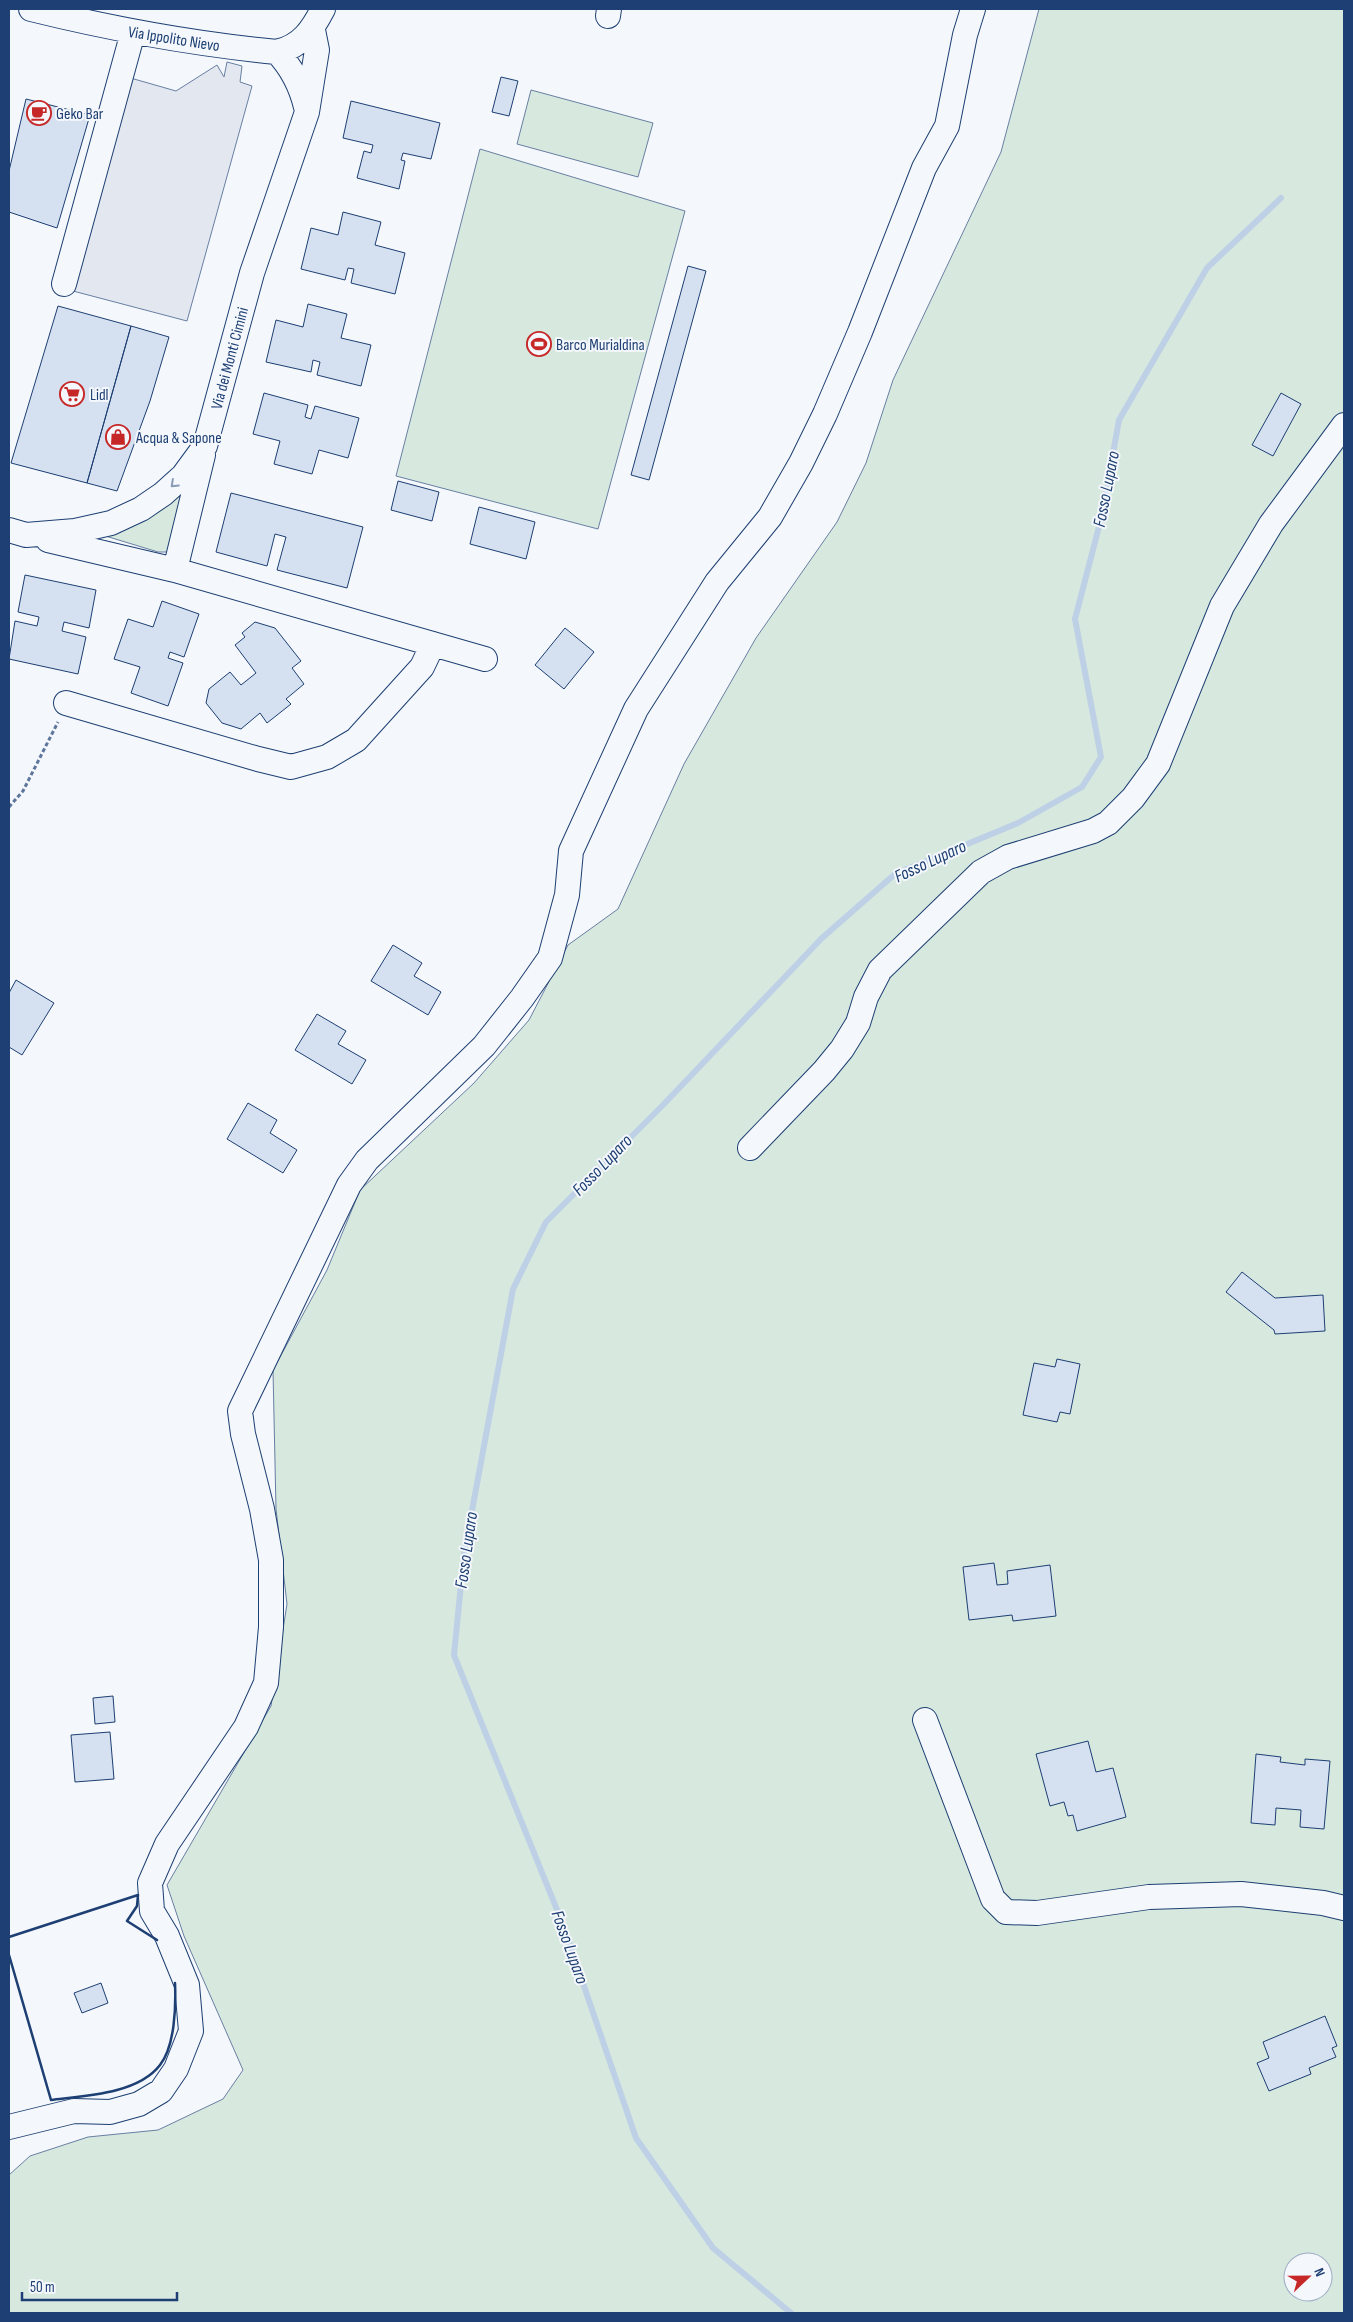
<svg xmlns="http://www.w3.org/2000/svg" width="1353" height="2322" viewBox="0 0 1353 2322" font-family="'Sofia Sans Condensed',sans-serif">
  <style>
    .green { fill: #d7e8df; stroke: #687fa3; fill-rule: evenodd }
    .parking { fill: #e3e8f0; stroke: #687fa3 }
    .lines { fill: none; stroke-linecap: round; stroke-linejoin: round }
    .stream { stroke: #bed0e5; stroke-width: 6 }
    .building { fill: #d5e0f0; stroke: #1d3f73 }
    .minor-casing { stroke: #1d3f73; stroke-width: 26 }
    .path { stroke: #5e769c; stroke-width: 3; stroke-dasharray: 4 2.5; stroke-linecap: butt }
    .minor { stroke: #f4f7fb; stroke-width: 24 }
    .wall { stroke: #1d3f73; stroke-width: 2.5 }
    .oneway { stroke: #889bb7 }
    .labels { text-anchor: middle; stroke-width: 4; stroke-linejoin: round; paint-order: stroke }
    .street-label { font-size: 16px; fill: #1d3f73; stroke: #f4f7fb }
    .poi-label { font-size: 16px; fill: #1d3f73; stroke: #f4f7fb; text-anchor: start }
    .water-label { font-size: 18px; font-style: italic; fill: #1d3f73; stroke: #f4f7fb }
  </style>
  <rect width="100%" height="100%" fill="#f4f7fb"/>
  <!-- green -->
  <path class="green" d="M 1039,9 L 1344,9 L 1344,2313 L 9,2313 L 9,2175 L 30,2156 L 88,2137 L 158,2130 L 223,2099 L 243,2070 L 184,1936 L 167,1885 L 271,1706 L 287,1604 L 276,1509 L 273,1370 L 327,1270 L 360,1190 L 474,1083 L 529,1020 L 568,945 L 618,909 L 684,764 L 756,638 L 837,522 L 866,463 L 893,380 L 1001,152 ZM 1293,2262 L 1323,2262 L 1323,2292 L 1293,2292 Z
    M 531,90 L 653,123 L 638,177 L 517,144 Z
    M 480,149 L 685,211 L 598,529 L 396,476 Z
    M 190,482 L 167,552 L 158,552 L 99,534 Z"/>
  <!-- parking -->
  <path class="parking" d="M 227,62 L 242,66 L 240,82 L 252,86 L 187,321 L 73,291 L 127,77 L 176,91 L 217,65 L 224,77 Z"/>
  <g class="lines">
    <!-- stream -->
    <path class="stream" d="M 791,2313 L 713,2248 L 636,2138 L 562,1922 L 454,1655 L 464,1554 L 513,1289 L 546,1222 L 663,1105 L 822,938 L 895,874 L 1018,823 L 1082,787 L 1101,757 L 1075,619 L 1102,515 L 1119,420 L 1207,268 L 1281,198"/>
  </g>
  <!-- building -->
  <path class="building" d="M 501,77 L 518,81 L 509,116 L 492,112 Z
    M 26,99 L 90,115 L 57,228 L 9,212 L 9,171 Z
    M 351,101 L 440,123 L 431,159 L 403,153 L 401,160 L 405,161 L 399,189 L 357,178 L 364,151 L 371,153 L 373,145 L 343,138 Z
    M 343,212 L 381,222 L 375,245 L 405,253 L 395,294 L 351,283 L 354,269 L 348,268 L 345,280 L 301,269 L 311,228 L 338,235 Z
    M 688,266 L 706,271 L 649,480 L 631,475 Z
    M 308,304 L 347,314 L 341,338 L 371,345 L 361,386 L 317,375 L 320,362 L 313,360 L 311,372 L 266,362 L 276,320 L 303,327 Z
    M 58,306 L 131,326 L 87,483 L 11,463 Z
    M 131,326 L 169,337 L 150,401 L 117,491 L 87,483 Z
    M 264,393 L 308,405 L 305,417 L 311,419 L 315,406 L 359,418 L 348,458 L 319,450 L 312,474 L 274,464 L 280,441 L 253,434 Z
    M 1281,393 L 1301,404 L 1273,456 L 1252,445 Z
    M 398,481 L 439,492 L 432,521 L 391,510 Z
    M 231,493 L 363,527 L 347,588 L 277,570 L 286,537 L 275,534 L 267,566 L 216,552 Z
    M 479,507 L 535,522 L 526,559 L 470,544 Z
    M 25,575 L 96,590 L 89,628 L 64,622 L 62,631 L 86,637 L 78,674 L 9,659 L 15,621 L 37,626 L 39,617 L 18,612 Z
    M 162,601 L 199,614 L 184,657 L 170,652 L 168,658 L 183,663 L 168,706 L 131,693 L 140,667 L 114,659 L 128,619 L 153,627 Z
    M 255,622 L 275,628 L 301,661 L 292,668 L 304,684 L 286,699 L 291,704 L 267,723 L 260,713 L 241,729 L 222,723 L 206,703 L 209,689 L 230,672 L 241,685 L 256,673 L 235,645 L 245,637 L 242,633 Z
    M 565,628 L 594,652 L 564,689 L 535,665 Z
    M 393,945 L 422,963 L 414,976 L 441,992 L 428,1015 L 371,981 Z
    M 16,980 L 54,1003 L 22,1055 L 9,1047 L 9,993 Z
    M 317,1014 L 346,1031 L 338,1044 L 366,1060 L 352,1084 L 295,1050 Z
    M 248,1103 L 277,1120 L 270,1133 L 297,1150 L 283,1173 L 227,1139 Z
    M 1242,1272 L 1275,1298 L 1323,1295 L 1325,1331 L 1275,1334 L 1274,1330 L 1226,1292 Z
    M 1057,1359 L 1080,1364 L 1070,1414 L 1060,1412 L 1057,1422 L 1023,1415 L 1034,1363 L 1055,1367 Z
    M 994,1563 L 997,1585 L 1008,1584 L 1007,1571 L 1050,1565 L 1056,1616 L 1013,1621 L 1012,1615 L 969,1620 L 963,1567 Z
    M 113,1696 L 115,1722 L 95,1724 L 93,1698 Z
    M 110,1732 L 114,1779 L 75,1782 L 71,1735 Z
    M 1088,1741 L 1096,1772 L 1113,1768 L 1126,1817 L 1077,1831 L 1073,1815 L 1068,1816 L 1064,1802 L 1050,1806 L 1036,1754 Z
    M 1256,1754 L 1281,1757 L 1280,1762 L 1305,1765 L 1305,1759 L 1330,1761 L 1324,1829 L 1300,1827 L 1301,1810 L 1276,1808 L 1275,1825 L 1251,1823 Z
    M 101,1983 L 108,2003 L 82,2013 L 74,1993 Z
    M 1325,2016 L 1337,2046 L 1332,2048 L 1336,2057 L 1309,2068 L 1311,2074 L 1269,2091 L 1257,2063 L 1269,2058 L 1263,2042 Z"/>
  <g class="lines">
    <defs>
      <path id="minor" d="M 31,9 C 112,29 194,44 277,52 C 302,46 312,30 323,9
        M 608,16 L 609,9
        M 277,52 C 292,68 301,86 306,107
        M 64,284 L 133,32
        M 9,530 L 26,535 L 75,531 L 111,523 L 141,509 L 163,494 L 183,476 L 205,446 L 252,273 L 307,112 L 317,50 L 313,30
        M 48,540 L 175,570 L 485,659
        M 175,570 L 203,455
        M 66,703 L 258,759 L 291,767 L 327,757 L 356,740 L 422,667 L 433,644
        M 750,1148 L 824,1071 L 842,1049 L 858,1023 L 866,997 L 880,970 L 981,872 L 1008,857 L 1093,831 L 1108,823 L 1133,798 L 1158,764 L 1222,606 L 1271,524 L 1344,425
        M 925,1720 L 993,1899 L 1006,1912 L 1037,1913 L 1149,1897 L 1241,1894 L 1323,1903 L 1344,1908
        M 9,2127 L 74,2111 L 110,2112 L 139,2104 L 161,2091 L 176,2069 L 191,2031 L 187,1985 L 167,1936 L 152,1911 L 150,1883 L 167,1844 L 246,1727 L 266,1683 L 271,1627 L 271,1560 L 262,1509 L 243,1434 L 240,1411 L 349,1185 L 367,1160 L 484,1046 L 522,998 L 550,958 L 567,895 L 571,851 L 636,709 L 717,582 L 770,517 L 801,463 L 825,414 L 860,332 L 924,168 L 947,126 L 965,35 L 973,9"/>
    </defs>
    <!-- minor casing -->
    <use href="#minor" class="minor-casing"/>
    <!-- path -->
    <path class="path" d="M 9,807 L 23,791 L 58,722"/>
    <!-- minor -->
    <use href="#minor" class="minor"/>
    <!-- wall -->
    <path class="wall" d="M 9,1937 L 138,1895 L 137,1906 L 127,1921 L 157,1940
      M 9,1955 L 51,2100 C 84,2096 138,2094 160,2065 C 175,2046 176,2006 175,1983"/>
  </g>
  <!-- one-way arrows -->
  <defs><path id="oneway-chevron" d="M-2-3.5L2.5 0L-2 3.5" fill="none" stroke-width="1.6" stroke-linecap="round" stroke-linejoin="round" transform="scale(1.25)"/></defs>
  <use class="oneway" href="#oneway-chevron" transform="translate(174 484) rotate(137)"/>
  <!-- icons -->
  <defs>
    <symbol id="cafe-ring" viewBox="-11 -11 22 22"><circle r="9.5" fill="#f4f7fb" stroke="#c62828" stroke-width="1.5"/><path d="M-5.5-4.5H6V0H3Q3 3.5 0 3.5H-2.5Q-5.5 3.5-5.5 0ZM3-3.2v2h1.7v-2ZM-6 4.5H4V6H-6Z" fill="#c62828"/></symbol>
    <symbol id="stadium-ring" viewBox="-11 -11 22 22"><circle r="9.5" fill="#f4f7fb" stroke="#c62828" stroke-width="1.5"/><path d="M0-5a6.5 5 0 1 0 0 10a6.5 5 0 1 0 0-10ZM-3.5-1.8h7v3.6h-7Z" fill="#c62828"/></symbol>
    <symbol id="supermarket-ring" viewBox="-11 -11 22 22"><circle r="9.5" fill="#f4f7fb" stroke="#c62828" stroke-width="1.5"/><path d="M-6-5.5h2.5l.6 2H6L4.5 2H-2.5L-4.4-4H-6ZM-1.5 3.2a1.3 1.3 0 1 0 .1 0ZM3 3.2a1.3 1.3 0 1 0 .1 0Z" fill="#c62828"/></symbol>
    <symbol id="shop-ring" viewBox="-11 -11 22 22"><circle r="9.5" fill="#f4f7fb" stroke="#c62828" stroke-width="1.5"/><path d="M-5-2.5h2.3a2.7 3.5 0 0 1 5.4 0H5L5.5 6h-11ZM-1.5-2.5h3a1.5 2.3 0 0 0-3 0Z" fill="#c62828"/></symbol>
  </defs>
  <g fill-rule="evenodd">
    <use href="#cafe-ring" x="25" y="99" width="28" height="28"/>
    <use href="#stadium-ring" x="525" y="330" width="28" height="28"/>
    <use href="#supermarket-ring" x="58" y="380" width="28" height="28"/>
    <use href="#shop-ring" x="104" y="423" width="28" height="28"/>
  </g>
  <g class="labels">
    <!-- street labels -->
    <g class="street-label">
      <text transform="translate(174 38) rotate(9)" y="6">Via Ippolito Nievo</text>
      <text transform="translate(229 358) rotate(-75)" y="6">Via dei Monti Cimini</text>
    </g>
    <!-- poi labels -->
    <g class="poi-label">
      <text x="56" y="119">Geko Bar</text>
      <text x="556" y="350">Barco Murialdina</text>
      <text x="90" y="400">Lidl</text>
      <text x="136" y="443">Acqua &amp; Sapone</text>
    </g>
    <!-- water labels -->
    <g class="water-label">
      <text transform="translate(1106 489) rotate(-79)" y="6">Fosso Luparo</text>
      <text transform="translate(930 861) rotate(-25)" y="6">Fosso Luparo</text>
      <text transform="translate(602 1165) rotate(-46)" y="6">Fosso Luparo</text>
      <text transform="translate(466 1550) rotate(-82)" y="6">Fosso Luparo</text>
      <text transform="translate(570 1947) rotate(70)" y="6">Fosso Luparo</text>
    </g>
  </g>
  <!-- border -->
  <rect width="1353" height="2322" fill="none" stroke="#1d3f73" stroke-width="20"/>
  <!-- north arrow -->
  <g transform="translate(1308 2277) rotate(68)"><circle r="24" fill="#f4f7fb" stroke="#9eadc5"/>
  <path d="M0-4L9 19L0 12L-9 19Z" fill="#c62828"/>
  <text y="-8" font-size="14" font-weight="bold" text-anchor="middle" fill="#1d3f73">N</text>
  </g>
  <!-- scale -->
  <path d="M22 2292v8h155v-8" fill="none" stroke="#1d3f73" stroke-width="2.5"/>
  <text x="30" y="2292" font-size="15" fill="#1d3f73" stroke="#f4f7fb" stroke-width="4" paint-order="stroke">50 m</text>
</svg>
